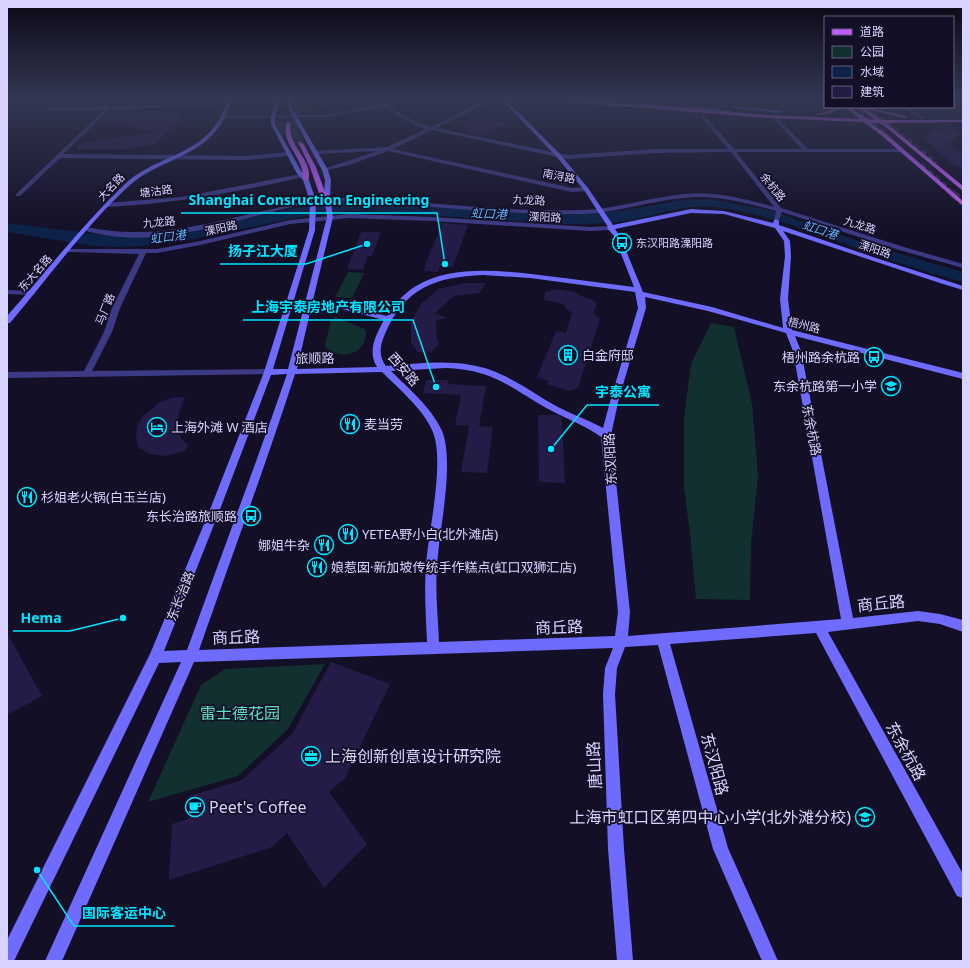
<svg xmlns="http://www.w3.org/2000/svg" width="970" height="968" viewBox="0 0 970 968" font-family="'Noto Sans','Noto Sans SC',sans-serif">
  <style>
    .green { fill: #12302f }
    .water { fill: #0c2248 }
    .building { fill: #241b47 }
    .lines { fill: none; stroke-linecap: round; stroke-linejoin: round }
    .primary-tunnel { stroke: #312d47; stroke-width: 5; stroke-dasharray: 5 2.5; stroke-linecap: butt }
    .highway-tunnel-far1 { stroke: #312d47; stroke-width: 6; stroke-dasharray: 6 3; stroke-linecap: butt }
    .highway-tunnel { stroke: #312d47; stroke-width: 8; stroke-dasharray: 8 4; stroke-linecap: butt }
    .street { fill: #3d3a85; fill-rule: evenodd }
    .secondary { fill: #6f6bff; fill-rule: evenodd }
    .primary { fill: #c25bff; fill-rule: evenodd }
    .labels { text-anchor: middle; stroke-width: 3.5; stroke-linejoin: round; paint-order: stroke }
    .far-street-label { font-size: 11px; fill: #d9d4ff; stroke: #130f26 }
    .far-poi-label { font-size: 11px; fill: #d9d4ff; stroke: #130f26; text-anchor: start }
    .far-water-label { font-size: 12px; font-style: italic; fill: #62b6ff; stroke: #130f26 }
    .poi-label { font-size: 13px; fill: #d9d4ff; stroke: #130f26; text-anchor: start }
    .street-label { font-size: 13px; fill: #d9d4ff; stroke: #130f26 }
    .near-street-label { font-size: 16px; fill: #d9d4ff; stroke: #130f26 }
    .near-park-label { font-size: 16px; fill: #5fe0c0; stroke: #130f26 }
    .near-poi-label { font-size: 16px; fill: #d9d4ff; stroke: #130f26; text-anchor: start }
    .leader { fill: none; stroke: #00e5ff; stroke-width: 1.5 }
    .callout-dot { fill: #00e5ff; stroke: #130f26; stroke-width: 1.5 }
    .callout-label { font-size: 14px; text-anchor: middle; font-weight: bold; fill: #00e5ff; stroke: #130f26; stroke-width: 3.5; stroke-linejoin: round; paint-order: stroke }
  </style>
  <rect width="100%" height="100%" fill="#130f26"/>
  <!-- green -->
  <path class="green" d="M 300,97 L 360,97 L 312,107 L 316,112 L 303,113 L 298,110 L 295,100 Z
    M 276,121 L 295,121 L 304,143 L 299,146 L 295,144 L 291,132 L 293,123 L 287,123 L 284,135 L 281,135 Z
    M 348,272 L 364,273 L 352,298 L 335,297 Z
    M 335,317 L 365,329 C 367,335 366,337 364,342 C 357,357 337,359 325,346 L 331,319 Z
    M 711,323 L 734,327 L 752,404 L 758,475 L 751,544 L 750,600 L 696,599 L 690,533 L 684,488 L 684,418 L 691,364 Z
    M 325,664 L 288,729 L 238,776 L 148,802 L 201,685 L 225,669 Z"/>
  <!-- water -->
  <path class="water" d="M 710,199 L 769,210 L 870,245 L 963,272 L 963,282 C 942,276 920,270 899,263 C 838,243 778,214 713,207 C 683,204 654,216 626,221 C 604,224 581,224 559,224 L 384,212 L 347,211 L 290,219 L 188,240 L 141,246 L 118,247 L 94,246 L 7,232 L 7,223 L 96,234 L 129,237 L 186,232 L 295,208 L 342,202 L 572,214 L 620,211 L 683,200 Z"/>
  <!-- building -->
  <path class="building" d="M 173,111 L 181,118 L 156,144 L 119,150 L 77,149 L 77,144 L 157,132 L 102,119 L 105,116 L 116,112 Z
    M 468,118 L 505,123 L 503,124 L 507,125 L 479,135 L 468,132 L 461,120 L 467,120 Z
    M 948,129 L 960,132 L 949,144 L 963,154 L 963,168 L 953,165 L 924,139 L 934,130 Z
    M 443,223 L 468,225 L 453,267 L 440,266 L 438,272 L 424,271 L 426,262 Z
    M 361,232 L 381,232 L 372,256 L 368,256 L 363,270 L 347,269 Z
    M 464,283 L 486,283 L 479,293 L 454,296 L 435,313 L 447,318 L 436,320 L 437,340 L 439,345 L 431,352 L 417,352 L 411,342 L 411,322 L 421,304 L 438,289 Z
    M 557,289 L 575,292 L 581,296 L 593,300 L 597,304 L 593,313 L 600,319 L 578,388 L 570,391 L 546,384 L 549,381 L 537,377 L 556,331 L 566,333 L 572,313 L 566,309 L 564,304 L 544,300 L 545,292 Z
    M 426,380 L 449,380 L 448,384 L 486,386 L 479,426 L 493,427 L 487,473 L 461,472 L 469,426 L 455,425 L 461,395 L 423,393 Z
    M 178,397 L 185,398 L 179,412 L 177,427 L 180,437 L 189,446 L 182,452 L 164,456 L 150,454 L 139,448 L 136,439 L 137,426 L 142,417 L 159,403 L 170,398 Z
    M 538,415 L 557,415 L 562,418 L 565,483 L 539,482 Z
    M 7,633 L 42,696 L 7,715 Z
    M 331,662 L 390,684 L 345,778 L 329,792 L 367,844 L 324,888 L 287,833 L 272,847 L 169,880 L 172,824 L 188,819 L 189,796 L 242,780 L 292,734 Z"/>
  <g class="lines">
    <!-- primary-tunnel -->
    <path class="primary-tunnel" d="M 298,97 L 294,129 L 300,143
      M 535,97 L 571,101
      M 576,97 L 593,98"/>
    <!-- highway-tunnel-far1 -->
    <path class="highway-tunnel-far1" d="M 851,107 L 890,139
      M 864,107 L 888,124 L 936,164
      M 921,165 L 953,194"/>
    <!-- highway-tunnel -->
    <path class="highway-tunnel" d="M 952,193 L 963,202"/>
    <!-- street -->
    <path class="street" d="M 111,97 L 115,97 L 107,107 L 214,103 L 276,97 L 280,98 L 214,105 L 106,110 L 105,114 L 63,154 L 246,156 L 288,152 L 291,154 L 288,156 L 246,160 L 60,158 L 20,196 L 16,196 L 16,194 L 101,113 L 101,110 L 47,110 L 45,108 L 102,107 Z
      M 366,97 L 371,97 L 385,104 L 409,97 L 415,97 L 389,106 L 417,123 L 431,127 L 490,97 L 495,97 L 491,101 L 436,128 L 567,155 L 656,149 L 728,149 L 700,115 L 702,113 L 734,149 L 802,149 L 773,118 L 775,116 L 808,149 L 903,149 L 904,150 L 901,152 L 736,152 L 781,208 L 904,247 L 963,264 L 963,268 L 899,250 L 782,212 L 778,222 L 774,222 L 776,211 C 746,203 715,194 683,198 C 649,201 617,213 582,214 C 506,215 431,206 356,201 C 342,201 329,200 316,202 C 247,214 171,249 100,234 C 94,233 87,232 83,229 L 86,227 C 147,240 203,225 263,211 C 295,204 322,196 356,198 C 431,202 507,212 583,210 C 617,209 650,197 685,194 C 715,191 745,199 774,207 L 731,152 L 656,153 L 567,159 L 432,130 L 393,149 L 572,188 L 586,187 L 589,189 L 586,191 L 572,192 L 388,151 L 349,165 L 323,171 L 323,169 L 378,151 L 316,154 L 313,152 L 314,151 L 387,147 L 426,129 L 414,125 L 384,107 L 325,117 L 223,118 L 221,117 L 223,116 L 325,115 L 380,105 Z
      M 512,97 L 523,97 L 532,99 L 530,100 Z
      M 647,97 L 651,97 L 647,101 L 645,100 Z
      M 903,107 L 908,107 L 925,118 L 921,119 Z
      M 301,174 L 303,175 L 303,177 C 239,192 173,204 107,207 L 104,205 L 107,203 L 181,197 Z
      M 349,214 L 432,217 L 590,227 L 610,226 L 613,228 L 610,230 L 590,231 L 432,221 L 349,218 L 290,224 L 200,245 L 157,253 L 146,253 L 120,308 L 112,332 L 92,371 L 268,369 L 271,370 L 272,372 L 271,374 L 7,378 L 7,372 L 84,371 L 104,332 L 112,308 L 139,254 L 68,252 L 65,250 L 66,249 L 157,249 L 200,241 L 290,220 Z
      M 7,290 L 32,291 L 36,293 L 32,295 L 7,294 Z"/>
    <!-- secondary -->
    <path class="secondary" d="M 229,97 L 233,97 C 229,107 226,118 219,127 C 198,157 157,161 130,185 C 86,225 49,277 10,323 L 7,323 L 7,316 C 46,272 82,225 125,184 C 151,159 192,156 214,127 C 221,118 225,107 229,97 Z
      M 277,97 L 281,97 L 275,116 L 275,124 L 301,171 L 309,180 L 316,201 L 315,230 L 273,369 L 288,369 L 327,217 L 324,196 L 325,180 L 322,170 L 287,106 L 288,97 L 292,97 L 291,106 L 328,170 L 331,180 L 330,196 L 333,217 L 313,300 L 335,303 L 387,316 C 395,304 403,294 416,286 C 457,261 519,273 564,278 C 587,281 610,284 634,287 L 614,236 L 607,228 L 608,227 L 584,190 L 556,156 L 499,97 L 503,97 L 560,154 L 588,188 L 613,225 L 691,209 L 724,211 L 773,223 L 774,220 L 776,219 L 779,221 L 779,225 L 876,258 L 963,286 L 963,290 L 943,284 L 783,231 L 790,241 L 791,256 L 788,299 L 792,330 L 963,373 L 963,379 L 795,336 L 801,351 L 853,618 L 918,611 L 940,614 L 963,620 L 963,632 L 940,624 L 918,621 L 828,632 L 963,874 L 963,898 L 957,896 L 816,633 L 670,644 L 728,848 L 778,961 L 762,961 L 713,849 L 658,645 L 625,647 L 617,668 L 615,694 L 624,849 L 633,961 L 617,961 L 608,849 L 603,694 L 605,668 L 613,648 L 194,662 L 62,961 L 45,961 L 181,662 L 159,663 L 14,961 L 7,961 L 7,940 L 150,654 L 209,512 L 264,372 L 309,230 L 310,201 L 303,180 L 296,172 L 271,124 L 271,116 ZM 691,213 L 724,214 L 775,228 L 784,241 L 785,256 L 780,299 L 783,328 L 712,307 L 643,292 L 620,236 L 615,229 ZM 483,275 L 530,278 L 635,292 L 638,308 L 611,398 L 603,428 C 588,420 571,414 556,406 C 528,390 503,370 471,365 C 443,360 414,364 386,366 C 378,356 380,345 385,334 C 405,287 436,277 483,275 ZM 645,297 L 708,311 L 786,333 L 793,351 L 841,619 L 628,636 L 630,612 L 611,435 L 619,398 L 646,308 ZM 312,304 L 335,307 L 384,320 C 376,335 367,351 377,367 L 297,369 ZM 446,368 C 496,370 511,389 552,411 C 569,420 586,426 601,437 L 618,612 L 615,636 L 439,642 C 438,617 435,591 437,566 C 439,530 455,463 442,431 C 432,408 408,388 391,371 ZM 382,372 C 398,388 423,409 432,430 C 446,460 428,532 426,566 C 424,591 426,617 427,642 L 199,650 C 231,558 265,467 295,374 ZM 287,374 C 255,467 220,558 187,650 L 164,651 L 219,512 L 271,375 Z
      M 553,97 L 715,109 L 746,114 L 744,115 L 715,111 L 555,98 Z
      M 735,106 L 781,111 L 783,112 L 781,113 L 733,108 Z"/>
    <!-- primary -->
    <path class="primary" d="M 571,100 L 767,115 L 860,119 L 844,107 C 856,107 860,119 875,120 L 858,107 L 863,107 L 882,120 L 963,120 L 963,122 L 886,123 L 963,186 L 963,191 L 887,128 L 879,123 L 870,123 L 885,133 L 963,201 L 963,206 L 881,135 L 864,122 L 767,118 L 569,102 Z
      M 836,107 L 841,107 L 832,113 L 818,115 L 816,114 L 829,111 Z
      M 866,107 L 905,116 L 907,117 L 905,118 L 866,109 Z
      M 287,122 L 291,123 C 286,147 315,160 308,181 L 303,180 C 305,157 279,143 287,122 Z
      M 298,142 L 303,143 L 316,167 L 325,192 L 329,195 L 329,197 L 325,197 L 319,193 L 310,167 Z"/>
  </g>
  <!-- sky -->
  <linearGradient id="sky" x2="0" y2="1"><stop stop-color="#0a0815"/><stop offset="0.42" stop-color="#333752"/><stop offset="1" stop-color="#333752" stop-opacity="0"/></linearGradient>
  <rect width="970" height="232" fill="url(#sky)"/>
  <!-- icons -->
  <defs>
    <symbol id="bus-ring" viewBox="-11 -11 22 22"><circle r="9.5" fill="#130f26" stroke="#00e5ff" stroke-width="1.5"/><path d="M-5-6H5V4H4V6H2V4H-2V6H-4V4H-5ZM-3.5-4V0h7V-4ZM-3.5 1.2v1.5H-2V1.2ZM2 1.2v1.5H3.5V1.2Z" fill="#00e5ff"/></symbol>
    <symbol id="building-ring" viewBox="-11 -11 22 22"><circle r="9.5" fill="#130f26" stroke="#00e5ff" stroke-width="1.5"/><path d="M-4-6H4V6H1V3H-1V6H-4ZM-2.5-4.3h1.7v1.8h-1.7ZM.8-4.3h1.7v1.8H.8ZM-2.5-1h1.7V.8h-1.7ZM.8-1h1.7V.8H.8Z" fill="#00e5ff"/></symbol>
    <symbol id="school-ring" viewBox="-11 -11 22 22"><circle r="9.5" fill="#130f26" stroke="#00e5ff" stroke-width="1.5"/><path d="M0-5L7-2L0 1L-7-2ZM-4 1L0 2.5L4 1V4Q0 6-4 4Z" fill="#00e5ff"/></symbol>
    <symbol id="restaurant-ring" viewBox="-11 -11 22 22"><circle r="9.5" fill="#130f26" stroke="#00e5ff" stroke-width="1.5"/><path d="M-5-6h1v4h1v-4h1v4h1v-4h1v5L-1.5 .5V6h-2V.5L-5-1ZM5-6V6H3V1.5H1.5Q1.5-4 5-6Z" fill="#00e5ff"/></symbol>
    <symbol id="hotel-ring" viewBox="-11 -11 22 22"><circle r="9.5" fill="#130f26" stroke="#00e5ff" stroke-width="1.5"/><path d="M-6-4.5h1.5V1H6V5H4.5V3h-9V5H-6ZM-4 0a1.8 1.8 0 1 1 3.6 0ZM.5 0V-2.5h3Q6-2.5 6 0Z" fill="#00e5ff"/></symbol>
    <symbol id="office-ring" viewBox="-11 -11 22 22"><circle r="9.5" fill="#130f26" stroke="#00e5ff" stroke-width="1.5"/><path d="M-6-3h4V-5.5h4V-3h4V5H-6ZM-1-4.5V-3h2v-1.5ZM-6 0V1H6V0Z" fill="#00e5ff"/></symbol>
    <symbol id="cafe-ring" viewBox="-11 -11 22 22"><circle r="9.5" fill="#130f26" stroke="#00e5ff" stroke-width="1.5"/><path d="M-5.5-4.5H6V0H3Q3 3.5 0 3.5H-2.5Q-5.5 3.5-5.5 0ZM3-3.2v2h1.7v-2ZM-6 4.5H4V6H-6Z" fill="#00e5ff"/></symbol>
  </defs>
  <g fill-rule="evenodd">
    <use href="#bus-ring" x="611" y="232" width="22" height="22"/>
    <use href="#building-ring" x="557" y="344" width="22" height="22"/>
    <use href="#bus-ring" x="863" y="346" width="22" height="22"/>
    <use href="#school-ring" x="880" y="375" width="22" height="22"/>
    <use href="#restaurant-ring" x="339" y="413" width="22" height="22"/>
    <use href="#hotel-ring" x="146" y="416" width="22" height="22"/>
    <use href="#restaurant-ring" x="16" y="486" width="22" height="22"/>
    <use href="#bus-ring" x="240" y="505" width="22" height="22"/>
    <use href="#restaurant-ring" x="337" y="523" width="22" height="22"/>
    <use href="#restaurant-ring" x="313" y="534" width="22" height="22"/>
    <use href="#restaurant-ring" x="306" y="556" width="22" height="22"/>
    <use href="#office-ring" x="300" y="745" width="22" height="22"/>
    <use href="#cafe-ring" x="184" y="796" width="22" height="22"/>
    <use href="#school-ring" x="854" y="806" width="22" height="22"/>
  </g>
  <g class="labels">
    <!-- far-street labels -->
    <g class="far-street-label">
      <text transform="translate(559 176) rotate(11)" y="4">南浔路</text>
      <text transform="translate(111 187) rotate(-46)" y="4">大名路</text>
      <text transform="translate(773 187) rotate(51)" y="4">余杭路</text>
      <text transform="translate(156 191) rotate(-7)" y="4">塘沽路</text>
      <text transform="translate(529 200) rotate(3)" y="4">九龙路</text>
      <text transform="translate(545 217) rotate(3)" y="4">溧阳路</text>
      <text transform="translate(159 222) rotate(-5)" y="4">九龙路</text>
      <text transform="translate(860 225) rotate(18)" y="4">九龙路</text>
      <text transform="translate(221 228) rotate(-13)" y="4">溧阳路</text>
      <text transform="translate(875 249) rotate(19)" y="4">溧阳路</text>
      <text transform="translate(35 273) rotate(-49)" y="4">东大名路</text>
      <text transform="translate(105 309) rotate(-68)" y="4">马厂路</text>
      <text transform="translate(804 325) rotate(14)" y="4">梧州路</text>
    </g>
    <!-- far-poi labels -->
    <g class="far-poi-label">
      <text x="636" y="247">东汉阳路溧阳路</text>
    </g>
    <!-- far-water labels -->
    <g class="far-water-label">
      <text transform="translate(489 214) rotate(3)" y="4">虹口港</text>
      <text transform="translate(820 230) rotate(18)" y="4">虹口港</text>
      <text transform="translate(168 237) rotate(-7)" y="4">虹口港</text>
    </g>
    <!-- poi labels -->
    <g class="poi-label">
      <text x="582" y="360">白金府邸</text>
      <text x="860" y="362" text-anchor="end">梧州路余杭路</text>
      <text x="877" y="391" text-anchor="end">东余杭路第一小学</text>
      <text x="364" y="429">麦当劳</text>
      <text x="171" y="432">上海外滩 W 酒店</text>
      <text x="41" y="502">杉姐老火锅(白玉兰店)</text>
      <text x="237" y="521" text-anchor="end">东长治路旅顺路</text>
      <text x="362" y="539">YETEA野小白(北外滩店)</text>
      <text x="310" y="550" text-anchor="end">娜姐牛杂</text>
      <text x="331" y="572">娘惹囡·新加坡传统手作糕点(虹口双狮汇店)</text>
    </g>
    <!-- street labels -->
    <g class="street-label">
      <text transform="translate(315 358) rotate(-1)" y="5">旅顺路</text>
      <text transform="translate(404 369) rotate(49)" y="5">西安路</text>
      <text transform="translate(812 430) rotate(79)" y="5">东余杭路</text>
      <text transform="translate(610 459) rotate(-93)" y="5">东汉阳路</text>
      <text transform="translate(180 596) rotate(-68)" y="5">东长治路</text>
    </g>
    <!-- near-street labels -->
    <g class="near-street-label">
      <text transform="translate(881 603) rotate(-6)" y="6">商丘路</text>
      <text transform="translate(559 627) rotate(-2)" y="6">商丘路</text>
      <text transform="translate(236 637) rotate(-2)" y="6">商丘路</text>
      <text transform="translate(906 751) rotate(61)" y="6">东余杭路</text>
      <text transform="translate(715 764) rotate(75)" y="6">东汉阳路</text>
      <text transform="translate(594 765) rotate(-93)" y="6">唐山路</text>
    </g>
    <!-- near-park labels -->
    <g class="near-park-label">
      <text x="240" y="719">雷士德花园</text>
    </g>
    <!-- near-poi labels -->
    <g class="near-poi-label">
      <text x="325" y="762">上海创新创意设计研究院</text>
      <text x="209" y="813">Peet's Coffee</text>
      <text x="851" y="823" text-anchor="end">上海市虹口区第四中心小学(北外滩分校)</text>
    </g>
  </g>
  <!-- callouts -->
  <path class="leader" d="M445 264L437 213H181M367 244L306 264H220M436 387L413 320H243M551 449L587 405H659M123 618L70 631H13M37 870L74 926H174"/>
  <g class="callout-dot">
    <circle cx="445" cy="264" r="4"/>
    <circle cx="367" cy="244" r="4"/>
    <circle cx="436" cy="387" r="4"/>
    <circle cx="551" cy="449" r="4"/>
    <circle cx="123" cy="618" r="4"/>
    <circle cx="37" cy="870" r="4"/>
  </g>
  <g class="callout-label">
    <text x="309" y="205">Shanghai Consruction Engineering</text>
    <text x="263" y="256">扬子江大厦</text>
    <text x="328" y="312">上海宇泰房地产有限公司</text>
    <text x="623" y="397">宇泰公寓</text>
    <text x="41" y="623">Hema</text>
    <text x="124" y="918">国际客运中心</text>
  </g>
  <!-- border -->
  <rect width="970" height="968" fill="none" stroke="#d9d4ff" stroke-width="16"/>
  <!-- legend -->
  <rect x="824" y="16" width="130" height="92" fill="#130f26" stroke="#625e7d"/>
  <rect x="832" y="29" width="20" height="6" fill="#c25bff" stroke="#625e7d"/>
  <text x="860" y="36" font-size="12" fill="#d9d4ff">道路</text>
  <rect x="832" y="46" width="20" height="12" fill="#12302f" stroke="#625e7d"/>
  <text x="860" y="56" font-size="12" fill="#d9d4ff">公园</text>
  <rect x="832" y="66" width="20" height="12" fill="#0c2248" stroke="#625e7d"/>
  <text x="860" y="76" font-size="12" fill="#d9d4ff">水域</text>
  <rect x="832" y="86" width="20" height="12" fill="#241b47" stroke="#625e7d"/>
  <text x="860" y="96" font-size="12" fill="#d9d4ff">建筑</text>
</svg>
